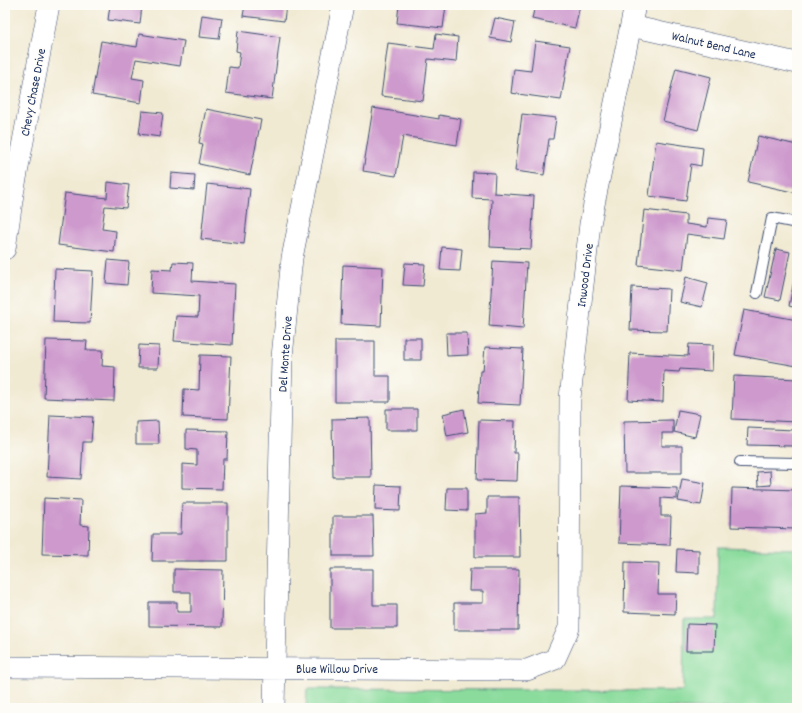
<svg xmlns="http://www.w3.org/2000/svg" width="802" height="713" viewBox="0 0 802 713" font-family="Dekko,sans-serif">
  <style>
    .green { fill: #8adb9c; stroke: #52857d }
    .building { fill: #ce9acd }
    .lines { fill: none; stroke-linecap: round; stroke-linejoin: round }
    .lane-casing { stroke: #3b4b70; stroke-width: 12 }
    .street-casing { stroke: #3b4b70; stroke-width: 22 }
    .lane { stroke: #fff; stroke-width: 10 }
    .street { stroke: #fff; stroke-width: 21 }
    .labels { text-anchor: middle; stroke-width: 3; stroke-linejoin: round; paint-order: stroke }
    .street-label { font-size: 13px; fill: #1b2f5e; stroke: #fdfcf7 }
  </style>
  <rect width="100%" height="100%" fill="#fdfcf7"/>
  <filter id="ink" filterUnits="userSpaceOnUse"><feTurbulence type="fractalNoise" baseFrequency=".025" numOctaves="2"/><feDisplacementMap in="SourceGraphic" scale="8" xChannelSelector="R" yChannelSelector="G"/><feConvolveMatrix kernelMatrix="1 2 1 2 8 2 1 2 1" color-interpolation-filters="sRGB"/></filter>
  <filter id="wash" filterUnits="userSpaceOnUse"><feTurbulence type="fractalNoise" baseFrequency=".012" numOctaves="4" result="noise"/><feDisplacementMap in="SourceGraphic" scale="16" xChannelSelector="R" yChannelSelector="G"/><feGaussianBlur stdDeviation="0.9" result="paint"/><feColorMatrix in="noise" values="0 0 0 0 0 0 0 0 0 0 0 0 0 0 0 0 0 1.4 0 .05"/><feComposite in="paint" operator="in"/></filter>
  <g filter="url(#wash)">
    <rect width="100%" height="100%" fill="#f1ead3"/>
    <!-- green -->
    <path class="green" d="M 718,547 L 797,549 L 797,708 L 306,708 L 307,689 L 570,690 L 683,691 L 684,619 L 717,619 Z"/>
    <g id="blocks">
      <!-- building -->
      <path class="building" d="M 110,5 L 142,5 L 140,24 L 108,20 Z
        M 245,5 L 286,5 L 284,21 L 243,16 Z
        M 399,5 L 446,5 L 443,28 L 397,23 Z
        M 535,5 L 580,5 L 575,28 L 532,19 Z
        M 202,15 L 222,18 L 219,39 L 199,37 Z
        M 495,18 L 515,22 L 511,42 L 490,38 Z
        M 238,31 L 280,37 L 272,99 L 226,93 L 229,67 L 238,68 L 240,52 L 236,51 Z
        M 139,34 L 184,41 L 180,66 L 136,59 L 132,78 L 144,80 L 141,103 L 92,95 L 101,41 L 137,47 Z
        M 436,34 L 458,37 L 456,62 L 428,59 L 423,101 L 381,96 L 388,43 L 434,49 Z
        M 535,41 L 570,46 L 561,100 L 511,93 L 514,69 L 531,71 Z
        M 676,68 L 711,77 L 698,130 L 663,121 Z
        M 373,108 L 439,119 L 439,115 L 461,119 L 457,145 L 403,136 L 396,176 L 363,171 Z
        M 206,109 L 261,120 L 250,175 L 199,164 L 203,144 L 199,143 Z
        M 142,111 L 163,113 L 160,137 L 139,134 Z
        M 522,114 L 556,118 L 553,139 L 549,139 L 544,175 L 515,171 Z
        M 758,136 L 797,145 L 797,193 L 748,182 Z
        M 656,141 L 703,148 L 701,166 L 691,164 L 686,201 L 649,196 Z
        M 473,172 L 495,173 L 494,193 L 534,196 L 531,249 L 490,247 L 492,199 L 472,198 Z
        M 171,173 L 195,175 L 194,190 L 170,188 Z
        M 108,182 L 129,185 L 126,208 L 105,206 L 102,229 L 116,231 L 114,252 L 58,245 L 65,193 L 107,198 Z
        M 207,184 L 250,189 L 244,244 L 201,239 Z
        M 644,210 L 686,215 L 686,224 L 707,227 L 708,218 L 727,220 L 724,239 L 687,234 L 683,270 L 638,265 Z
        M 442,247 L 462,249 L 460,271 L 440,270 Z
        M 776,249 L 790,252 L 780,300 L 765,297 Z
        M 108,260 L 129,262 L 127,285 L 106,283 Z
        M 493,261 L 527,263 L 523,329 L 489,326 Z
        M 173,262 L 193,263 L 192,281 L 235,284 L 232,345 L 174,341 L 176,316 L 198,317 L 199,296 L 151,293 L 152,269 L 172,270 Z
        M 405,263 L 425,264 L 423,286 L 403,285 Z
        M 343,265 L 383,267 L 381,326 L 341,324 Z
        M 55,269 L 93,271 L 90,323 L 53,322 Z
        M 796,271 L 797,271 L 797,308 L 789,306 Z
        M 686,277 L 708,283 L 702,307 L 680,302 Z
        M 632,287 L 669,289 L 667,331 L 630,330 Z
        M 744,310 L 797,320 L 797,366 L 735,355 Z
        M 446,333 L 467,333 L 468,355 L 447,356 Z
        M 404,338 L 421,338 L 421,360 L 404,360 Z
        M 46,340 L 87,341 L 86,350 L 103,350 L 102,366 L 115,367 L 114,401 L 44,398 Z
        M 335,341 L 375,341 L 375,376 L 390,376 L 390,402 L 335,402 Z
        M 689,344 L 713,345 L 712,371 L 680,369 L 679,372 L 664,371 L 663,402 L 628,400 L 630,353 L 688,356 Z
        M 139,345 L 159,346 L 158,368 L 138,368 Z
        M 485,347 L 523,349 L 520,405 L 478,403 L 480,371 L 483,371 Z
        M 200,355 L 231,356 L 228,419 L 183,417 L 184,389 L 199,390 Z
        M 734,376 L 797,379 L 797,422 L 732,419 Z
        M 386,409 L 417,409 L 417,430 L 386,430 Z
        M 464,409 L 468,432 L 447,436 L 443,414 Z
        M 678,410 L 700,414 L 695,437 L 674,432 Z
        M 50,415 L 93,417 L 91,442 L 83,442 L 81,479 L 47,477 Z
        M 370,418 L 371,477 L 333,477 L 332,419 Z
        M 479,420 L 515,421 L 514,453 L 518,453 L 517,481 L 477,480 Z
        M 673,420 L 673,433 L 662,433 L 662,446 L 682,446 L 682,473 L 625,473 L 624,421 Z
        M 158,421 L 159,444 L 136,444 L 136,422 Z
        M 748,428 L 794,430 L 793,446 L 747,445 Z
        M 186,430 L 228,431 L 227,459 L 223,459 L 222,489 L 182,488 L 182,464 L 197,465 L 197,450 L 186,449 Z
        M 770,471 L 771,485 L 758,486 L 757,472 Z
        M 682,479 L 705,483 L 701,505 L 678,501 Z
        M 376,485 L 401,486 L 400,511 L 375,510 Z
        M 621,486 L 677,488 L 677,499 L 661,498 L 661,516 L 671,516 L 670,545 L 619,543 Z
        M 447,488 L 467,488 L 467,511 L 446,510 Z
        M 732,488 L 797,490 L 797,529 L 731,527 Z
        M 487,497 L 519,497 L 520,557 L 475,557 L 475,514 L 487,513 Z
        M 44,498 L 81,500 L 80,525 L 89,526 L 88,555 L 42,554 Z
        M 182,503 L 228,503 L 228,561 L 152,561 L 153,534 L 181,534 Z
        M 333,516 L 373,516 L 374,556 L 333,556 Z
        M 677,549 L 699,550 L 699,573 L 676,572 Z
        M 625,562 L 659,563 L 658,594 L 676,594 L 675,614 L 624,612 Z
        M 174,569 L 223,570 L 222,627 L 149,626 L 149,602 L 177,602 L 177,612 L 191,612 L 191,592 L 174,592 Z
        M 330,569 L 373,569 L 373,605 L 397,605 L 397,628 L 330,628 Z
        M 470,569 L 519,569 L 518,630 L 454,630 L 454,603 L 483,603 L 483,591 L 469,591 Z
        M 687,624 L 715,625 L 714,651 L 686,651 Z"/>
    </g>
  </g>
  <g filter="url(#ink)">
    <use href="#blocks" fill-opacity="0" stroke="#3b4b70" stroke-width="1"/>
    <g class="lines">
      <defs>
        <path id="lane" d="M 757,293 L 772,218 L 797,223
          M 740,462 L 797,463"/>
        <path id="street" d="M 631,26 L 797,63
          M 5,249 L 13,194 L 49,5
          M 5,667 L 527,670 L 555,659 L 569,628 L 570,398 L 590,224 L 635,5
          M 274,708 L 282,357 L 292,258 L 343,5"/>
      </defs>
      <!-- lane casing -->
      <use href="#lane" class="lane-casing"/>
      <!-- street casing -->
      <use href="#street" class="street-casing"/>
      <!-- lane -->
      <use href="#lane" class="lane"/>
      <!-- street -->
      <use href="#street" class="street"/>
    </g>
  </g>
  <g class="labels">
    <!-- street labels -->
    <g class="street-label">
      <text transform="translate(714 44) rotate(13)" y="5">Walnut Bend Lane</text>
      <text transform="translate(32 92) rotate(-79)" y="5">Chevy Chase Drive</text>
      <text transform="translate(584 275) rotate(-83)" y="5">Inwood Drive</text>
      <text transform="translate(284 354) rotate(-86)" y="5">Del Monte Drive</text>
      <text x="337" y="673">Blue Willow Drive</text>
    </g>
  </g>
  <!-- margin -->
  <rect width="802" height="713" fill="none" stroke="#fdfcf7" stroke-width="20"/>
</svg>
